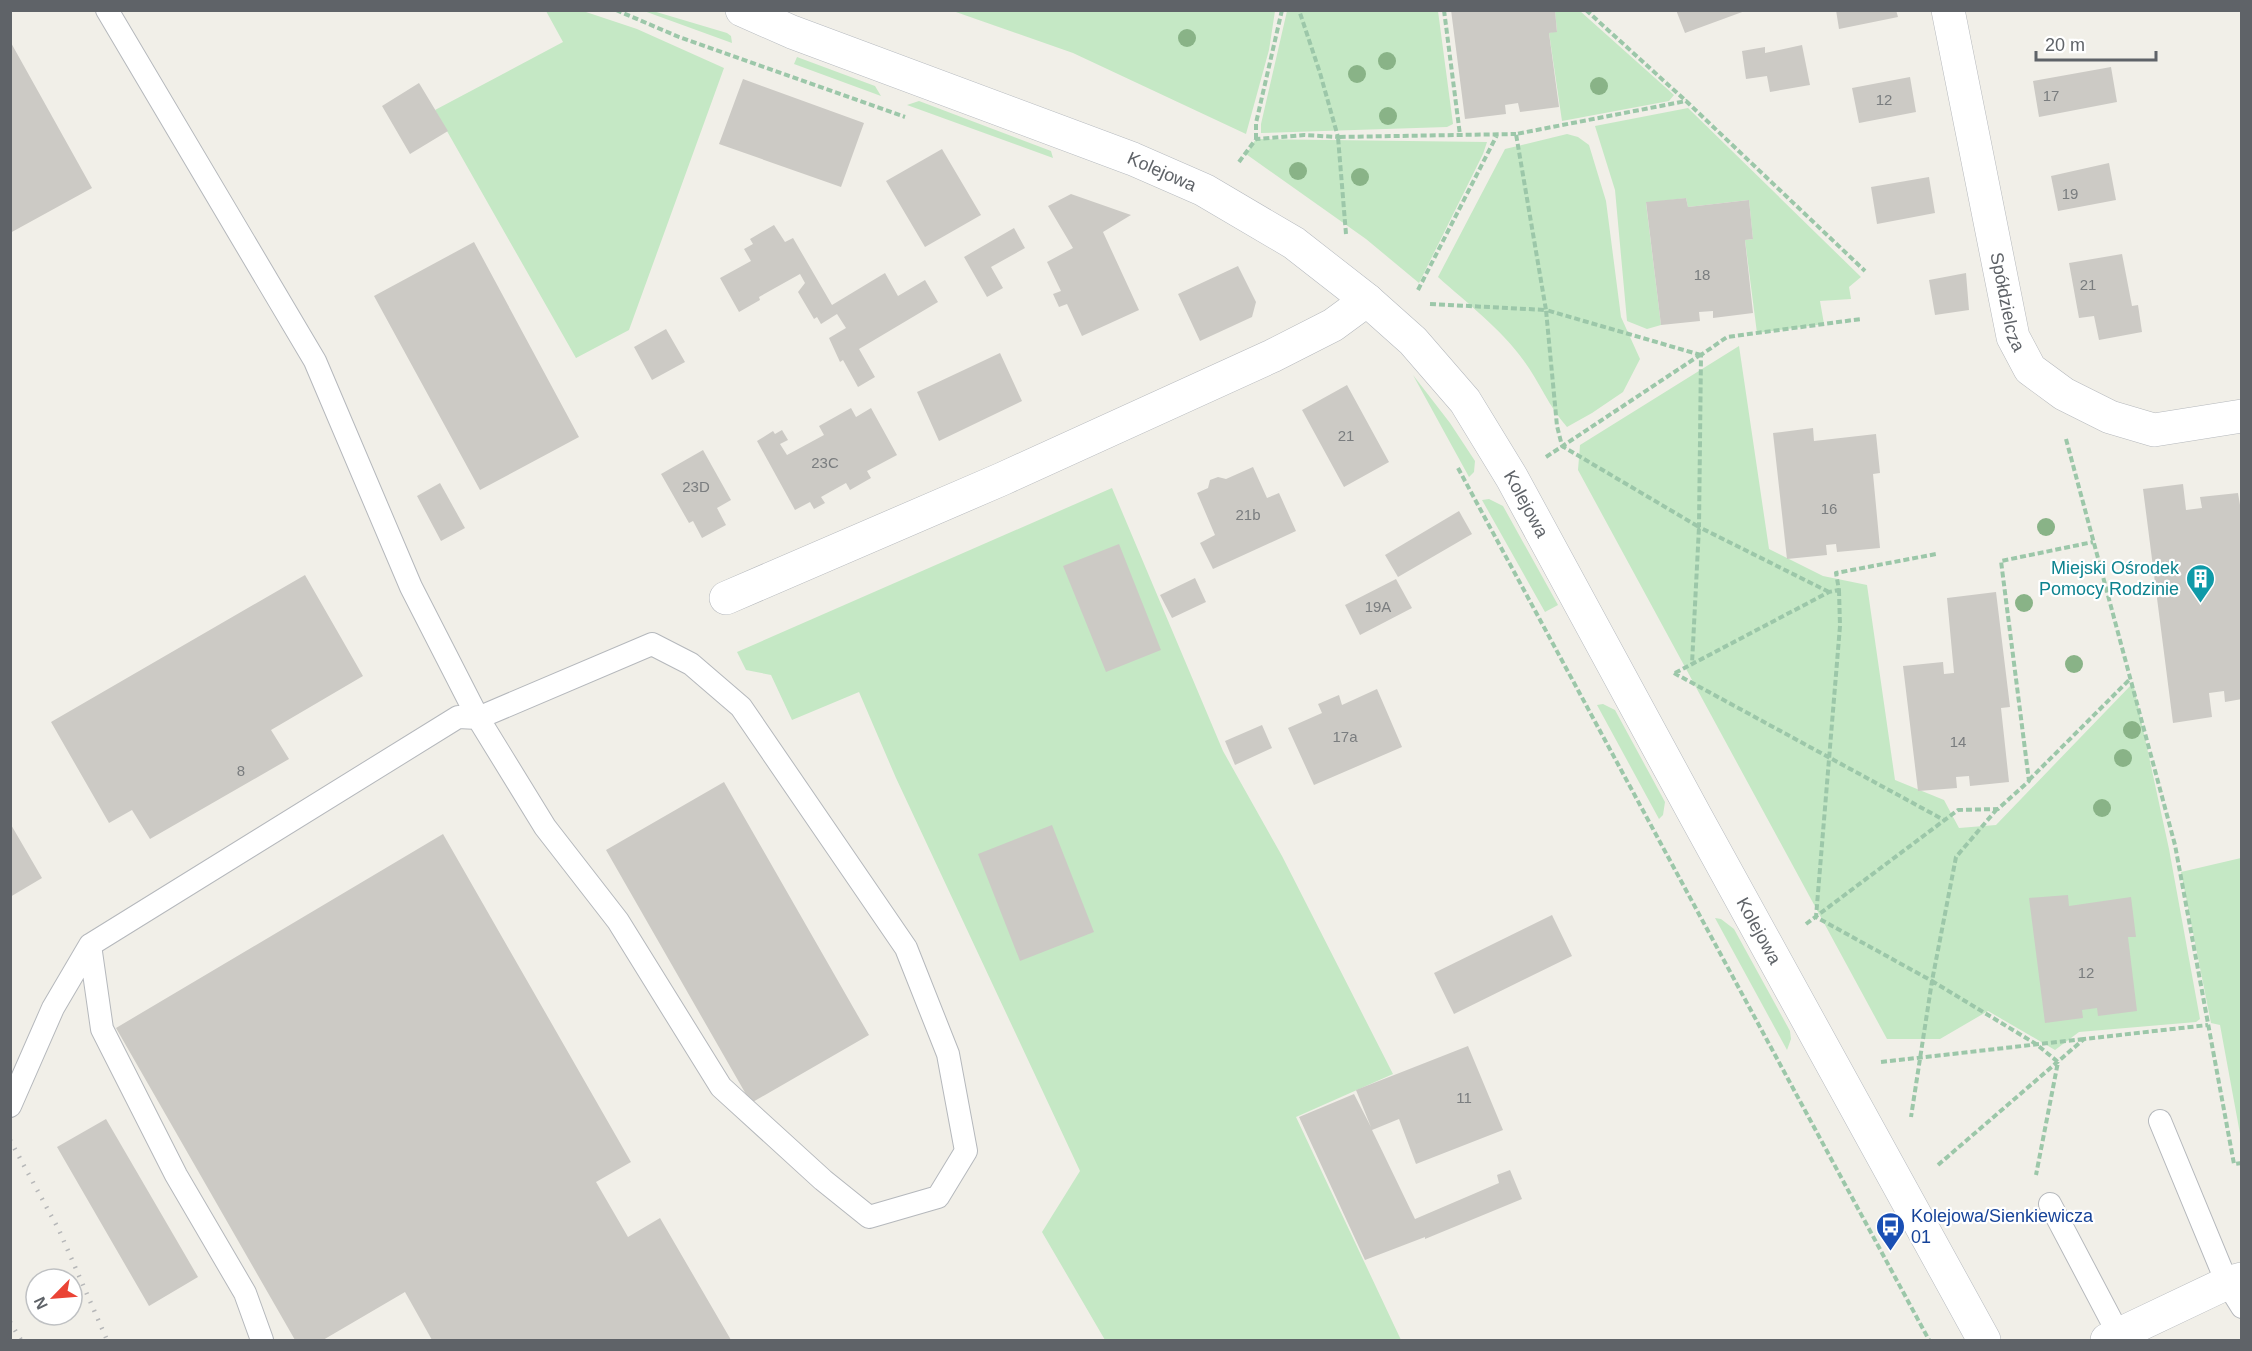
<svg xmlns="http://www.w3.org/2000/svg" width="2252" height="1351" viewBox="0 0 2252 1351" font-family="Helvetica,sans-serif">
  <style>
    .green { fill: #c5e8c5 }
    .building { fill: #cccac5 }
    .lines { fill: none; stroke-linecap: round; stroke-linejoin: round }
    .lane-casing { stroke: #b5b8bc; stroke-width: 24 }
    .street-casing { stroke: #b5b8bc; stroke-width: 34 }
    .secondary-casing { stroke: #b6babf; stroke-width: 34 }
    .path { stroke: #9cc7a9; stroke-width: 4; stroke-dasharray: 6 3; stroke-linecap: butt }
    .lane { stroke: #fff; stroke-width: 22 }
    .street { stroke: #fff; stroke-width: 33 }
    .secondary { stroke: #fff; stroke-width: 33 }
    .rail { stroke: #b6b7b8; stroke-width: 4.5; stroke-dasharray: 1.5 8; stroke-linecap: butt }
    .tree { fill: #89b387 }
    .labels { text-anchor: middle; stroke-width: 4.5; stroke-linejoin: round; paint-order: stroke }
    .number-label { font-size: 15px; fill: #7a7d7f }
    .street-label { font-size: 18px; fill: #5f6368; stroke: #fff }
    .culture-label { font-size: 18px; fill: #0d838f; stroke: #fff; text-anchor: end }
    .transit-label { font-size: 18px; fill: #164399; stroke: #fff; text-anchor: start }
  </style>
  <rect width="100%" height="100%" fill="#f1efe8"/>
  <!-- green -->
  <path class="green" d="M 546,11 L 583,11 L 637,29 L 724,68 L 629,330 L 576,358 L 435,110 L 563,42 Z
    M 644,11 L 653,11 L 727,33 L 731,36 L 732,43 Z
    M 953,11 L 1275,10 L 1275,11 L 1269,50 L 1246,134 L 1073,53 Z
    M 1287,11 L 1438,11 L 1453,124 L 1447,127 L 1261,133 L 1261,124 Z
    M 1555,11 L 1580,11 L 1674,95 L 1669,101 L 1562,121 L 1549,33 L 1557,31 Z
    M 797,57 L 875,86 L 881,96 L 794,64 Z
    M 919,101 L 1051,151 L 1053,158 L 907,105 Z
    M 1688,108 L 1861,277 L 1849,287 L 1851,299 L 1820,301 L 1824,324 L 1757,333 L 1745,240 L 1753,239 L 1749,200 L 1688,207 L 1686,198 L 1646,203 L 1661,325 L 1647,329 L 1627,321 L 1615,190 L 1595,126 Z
    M 1567,134 L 1578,137 L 1589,145 L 1606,201 L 1621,317 L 1640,359 L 1623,392 L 1592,413 L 1567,427 C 1549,407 1540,383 1524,361 C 1501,329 1467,303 1438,277 L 1505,149 Z
    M 1256,139 L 1487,142 L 1483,154 L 1419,283 L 1366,239 L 1246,154 Z
    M 1739,346 L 1769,549 L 1823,576 L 1867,585 L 1895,780 L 1944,800 L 1959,828 L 1996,825 L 2133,683 L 2169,849 L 2200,1019 L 2196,1022 L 2079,1032 L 2055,1050 L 1988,1011 L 1940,1039 L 1887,1039 L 1578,470 L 1580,445 Z
    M 1413,375 L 1450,423 L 1475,461 L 1474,472 L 1469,477 Z
    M 1112,488 L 1223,751 L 1282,856 L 1393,1074 L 1296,1117 L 1401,1340 L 1105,1340 L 1042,1232 L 1080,1171 L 896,778 L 859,692 L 792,720 L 771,675 L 746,670 L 737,652 Z
    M 1489,499 L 1503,506 L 1558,605 L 1545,612 L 1482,500 Z
    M 1603,704 L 1615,710 L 1665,802 L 1663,815 L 1659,819 L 1597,705 Z
    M 2241,858 L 2242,858 L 2241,1139 L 2220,1025 L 2211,1023 L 2181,872 Z
    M 1715,918 L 1721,919 L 1734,929 L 1790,1031 L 1791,1039 L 1787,1050 Z"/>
  <!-- building -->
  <path class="building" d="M 1451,10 L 1555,10 L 1557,32 L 1549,33 L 1559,107 L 1520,112 L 1518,103 L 1505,105 L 1506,114 L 1465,119 Z
    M 1676,10 L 1745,10 L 1745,11 L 1685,33 Z
    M 1836,10 L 1896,10 L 1898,17 L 1839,29 Z
    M 10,41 L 92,188 L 10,233 Z
    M 1802,45 L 1810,85 L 1770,92 L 1767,76 L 1746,79 L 1742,51 L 1765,47 L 1765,53 Z
    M 2111,67 L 2117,102 L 2039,117 L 2033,81 Z
    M 1910,77 L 1916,112 L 1859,123 L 1852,88 Z
    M 743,79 L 864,123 L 841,187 L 719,144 Z
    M 419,83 L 448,131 L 410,154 L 382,106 Z
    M 942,149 L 981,215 L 925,247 L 886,181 Z
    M 2109,163 L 2116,200 L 2058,211 L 2051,176 Z
    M 1929,177 L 1935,213 L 1877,224 L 1871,187 Z
    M 1071,194 L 1131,215 L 1103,232 L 1139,310 L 1082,336 L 1067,304 L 1059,307 L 1053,294 L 1061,291 L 1047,262 L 1073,248 L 1048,206 Z
    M 1686,198 L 1688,207 L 1749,200 L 1753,239 L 1745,240 L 1753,313 L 1713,318 L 1713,311 L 1699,312 L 1700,321 L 1661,325 L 1646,202 Z
    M 774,225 L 785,242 L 793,238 L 832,305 L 885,273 L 898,296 L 925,280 L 938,302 L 859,349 L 875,377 L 858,387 L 843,360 L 840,362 L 829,338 L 846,328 L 837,314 L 821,324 L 817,317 L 814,319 L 798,292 L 805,283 L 800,274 L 759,297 L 760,300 L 739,312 L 720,278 L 751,261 L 744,249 L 753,244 L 750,239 Z
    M 1014,228 L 1025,248 L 991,267 L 1003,288 L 987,297 L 964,257 Z
    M 474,242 L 579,437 L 480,490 L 374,296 Z
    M 2122,254 L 2132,306 L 2138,305 L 2142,332 L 2099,340 L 2094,316 L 2079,318 L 2069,263 Z
    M 1238,266 L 1256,302 L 1252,317 L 1200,341 L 1178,294 Z
    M 1966,273 L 1969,310 L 1935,315 L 1929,280 Z
    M 666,329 L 685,362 L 652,380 L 634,347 Z
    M 1000,353 L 1022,401 L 939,441 L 917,392 Z
    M 1347,385 L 1389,462 L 1344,487 L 1302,410 Z
    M 851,408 L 856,417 L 871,408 L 897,455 L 867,471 L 871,478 L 850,490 L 846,483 L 821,497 L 825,503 L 814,509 L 810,502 L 795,510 L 757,441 L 773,431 L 775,434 L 782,430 L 788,440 L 780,444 L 787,455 L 824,435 L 819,426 Z
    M 1813,428 L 1814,441 L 1876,434 L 1880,473 L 1873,474 L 1880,548 L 1837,552 L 1836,544 L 1826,545 L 1827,555 L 1787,559 L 1773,433 Z
    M 703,450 L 731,500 L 717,508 L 726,525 L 702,538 L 693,521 L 689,523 L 661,474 Z
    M 1253,467 L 1267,498 L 1279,493 L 1296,531 L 1213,569 L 1200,543 L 1215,535 L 1197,493 L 1208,488 L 1210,480 L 1218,477 L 1226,479 Z
    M 440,483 L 465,528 L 441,541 L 417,496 Z
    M 2183,484 L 2186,510 L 2202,508 L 2200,497 L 2238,493 L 2242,517 L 2242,699 L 2225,702 L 2224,691 L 2209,693 L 2212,717 L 2173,723 L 2143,489 Z
    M 1459,511 L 1472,534 L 1398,577 L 1385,555 Z
    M 1119,544 L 1161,650 L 1106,672 L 1063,566 Z
    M 305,575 L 363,676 L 271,730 L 289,759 L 150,839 L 132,810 L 109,823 L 51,722 Z
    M 1195,578 L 1206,602 L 1172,618 L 1160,595 Z
    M 1396,579 L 1412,608 L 1360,635 L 1345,605 Z
    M 1996,592 L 2010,707 L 2001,708 L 2009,782 L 1970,786 L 1969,776 L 1956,777 L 1957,788 L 1918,791 L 1903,666 L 1943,662 L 1944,674 L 1954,673 L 1947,598 Z
    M 1377,689 L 1402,747 L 1314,785 L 1288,728 L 1322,713 L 1318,704 L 1339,695 L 1342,705 Z
    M 1262,725 L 1272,748 L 1235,765 L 1225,741 Z
    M 724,782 L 869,1035 L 751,1103 L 606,850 Z
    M 10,823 L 42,878 L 10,897 Z
    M 1052,825 L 1094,932 L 1020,961 L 978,854 Z
    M 443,834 L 631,1162 L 596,1182 L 628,1237 L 660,1218 L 731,1340 L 432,1340 L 405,1292 L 323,1340 L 295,1340 L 116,1028 Z
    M 2068,895 L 2069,906 L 2131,897 L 2136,937 L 2128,937 L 2137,1011 L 2098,1016 L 2097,1008 L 2082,1010 L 2083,1018 L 2045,1023 L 2029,898 Z
    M 1552,915 L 1572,956 L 1454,1014 L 1434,973 Z
    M 1468,1046 L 1503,1130 L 1416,1164 L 1399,1119 L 1372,1130 L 1415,1219 L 1499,1183 L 1497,1175 L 1510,1170 L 1522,1199 L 1425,1239 L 1425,1237 L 1365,1260 L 1299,1117 L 1354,1094 L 1371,1127 L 1356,1090 Z
    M 106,1119 L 198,1277 L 149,1306 L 57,1147 Z"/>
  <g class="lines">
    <defs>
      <path id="lane" d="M 652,644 L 691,664 L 741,707 L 906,948 L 948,1054 L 966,1151 L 938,1197 L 869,1217 L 823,1180 L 721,1087 L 618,921 L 545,827 L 478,718 Z
        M 90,945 L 102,1029 L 176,1175 L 245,1293 L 262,1340
        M 10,1106 L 53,1008 L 90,945 L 458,717 L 478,718 L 411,587 L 315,361 L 107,10
        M 2160,1121 L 2227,1283 L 2242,1307
        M 2050,1204 L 2119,1335"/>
      <g id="street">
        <path id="s1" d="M 1948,10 L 2013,337 L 2030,369 L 2064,394 L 2110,417 L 2154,430 L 2242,416"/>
        <path d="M 726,598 L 1002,479 L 1272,356 L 1333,325 L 1367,300"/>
        <path d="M 2107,1340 L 2227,1283 L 2242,1279"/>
      </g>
      <g id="secondary">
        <path id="s2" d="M 742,10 L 792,32 L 1133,159 L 1204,190 L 1294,243 L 1367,300 L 1413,341 L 1465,401 L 1512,478 L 1695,815 L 1984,1340"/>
      </g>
    </defs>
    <!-- lane casing -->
    <use href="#lane" class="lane-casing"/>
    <!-- street casing -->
    <use href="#street" class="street-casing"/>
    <!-- secondary casing -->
    <use href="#secondary" class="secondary-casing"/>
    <!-- path -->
    <path class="path" d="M 616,10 L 679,37 L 905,117
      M 1444,10 L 1460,135
      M 1586,10 L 1686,101
      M 1256,139 L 1256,123 L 1282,10
      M 1239,162 L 1256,139 L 1304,135 L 1338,137 L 1320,73 L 1299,10
      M 1346,234 L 1338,137 L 1516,134
      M 1418,290 L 1497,135
      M 1430,304 L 1546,310 L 1557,426 L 1562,446 L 1699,527 L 1692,664
      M 1701,355 L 1546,310 L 1516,134 L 1686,101 L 1865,271
      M 2066,439 L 2175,845 L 2234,1164 L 2242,1163
      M 1546,457 L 1700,355
      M 1458,468 L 1929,1340
      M 1839,590 L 1840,626 L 1816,917 L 1932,981 L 1911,1117
      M 1829,592 L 1699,527 L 1701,355 L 1727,337 L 1861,319
      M 1674,673 L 1944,820
      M 1675,673 L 1829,592 L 1839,590 L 1836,573 L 1936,554
      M 2029,780 L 2130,679
      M 1997,809 L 1956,857 L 1932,981 L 2036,1044 L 2058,1062 L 2036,1175
      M 1806,924 L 1958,810 L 1998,809 L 2029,781 L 2001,561 L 2093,542
      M 1881,1062 L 2084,1039
      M 1938,1165 L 2084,1039 L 2208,1025"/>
    <!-- lane -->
    <use href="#lane" class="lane"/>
    <!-- street -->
    <use href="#street" class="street"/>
    <!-- secondary -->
    <use href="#secondary" class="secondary"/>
    <!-- rail -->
    <path class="rail" d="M 10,1140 L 59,1230 L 107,1340
      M 10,1322 L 21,1340"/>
  </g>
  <!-- trees -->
  <g class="tree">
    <circle cx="1187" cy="38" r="9"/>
    <circle cx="1387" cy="61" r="9"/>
    <circle cx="1357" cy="74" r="9"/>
    <circle cx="1599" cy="86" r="9"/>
    <circle cx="1388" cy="116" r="9"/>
    <circle cx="1298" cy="171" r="9"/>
    <circle cx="1360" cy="177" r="9"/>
    <circle cx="2046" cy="527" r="9"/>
    <circle cx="2024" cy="603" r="9"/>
    <circle cx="2074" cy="664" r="9"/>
    <circle cx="2132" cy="730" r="9"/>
    <circle cx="2123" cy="758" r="9"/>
    <circle cx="2102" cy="808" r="9"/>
  </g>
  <!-- icons -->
  <defs>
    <symbol id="building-pin" viewBox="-11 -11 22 30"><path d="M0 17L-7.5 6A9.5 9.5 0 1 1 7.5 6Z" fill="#0f9aa8" stroke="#fff"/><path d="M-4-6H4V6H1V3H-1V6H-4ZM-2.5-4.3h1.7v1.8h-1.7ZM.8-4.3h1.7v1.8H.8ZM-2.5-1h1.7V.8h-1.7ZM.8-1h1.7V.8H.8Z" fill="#fff"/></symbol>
    <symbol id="bus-pin" viewBox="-11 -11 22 30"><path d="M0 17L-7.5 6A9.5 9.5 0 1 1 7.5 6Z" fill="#1a4fb4" stroke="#fff"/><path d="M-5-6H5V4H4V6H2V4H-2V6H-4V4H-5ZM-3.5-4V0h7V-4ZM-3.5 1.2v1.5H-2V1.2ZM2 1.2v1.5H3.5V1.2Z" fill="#fff"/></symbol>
  </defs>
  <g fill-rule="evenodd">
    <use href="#building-pin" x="2184" y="562" width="33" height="45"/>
    <use href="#bus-pin" x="1874" y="1210" width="33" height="45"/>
  </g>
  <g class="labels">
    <!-- number labels -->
    <g class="number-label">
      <text x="2051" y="101">17</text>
      <text x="1884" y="105">12</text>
      <text x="2070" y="199">19</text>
      <text x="1702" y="280">18</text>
      <text x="2088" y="290">21</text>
      <text x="1346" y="441">21</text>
      <text x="825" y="468">23C</text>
      <text x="696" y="492">23D</text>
      <text x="1829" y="514">16</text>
      <text x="1248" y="520">21b</text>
      <text x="1378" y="612">19A</text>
      <text x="1345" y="742">17a</text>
      <text x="1958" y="747">14</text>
      <text x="241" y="776">8</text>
      <text x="2086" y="978">12</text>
      <text x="1464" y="1103">11</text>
    </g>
    <!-- street labels -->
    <g class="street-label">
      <text dy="6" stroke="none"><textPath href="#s2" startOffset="450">Kolejowa</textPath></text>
      <text dy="6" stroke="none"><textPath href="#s1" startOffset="298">Spółdzielcza</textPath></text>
      <text dy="6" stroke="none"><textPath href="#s2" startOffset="954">Kolejowa</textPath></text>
      <text dy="6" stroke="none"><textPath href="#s2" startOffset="1440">Kolejowa</textPath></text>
    </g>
    <!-- culture labels -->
    <g class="culture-label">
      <text x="2179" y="574">Miejski Ośrodek<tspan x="2179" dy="21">Pomocy Rodzinie</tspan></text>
    </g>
    <!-- transit labels -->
    <g class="transit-label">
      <text x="1911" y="1222">Kolejowa/Sienkiewicza<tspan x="1911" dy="21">01</tspan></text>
    </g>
  </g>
  <!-- border -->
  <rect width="2252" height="1351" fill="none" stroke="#5f6368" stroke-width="24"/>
  <!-- north arrow -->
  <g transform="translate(54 1297) rotate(245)"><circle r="28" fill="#ffffff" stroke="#bfc1c3" stroke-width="1.5"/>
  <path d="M0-4.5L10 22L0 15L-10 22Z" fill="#ea4335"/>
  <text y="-9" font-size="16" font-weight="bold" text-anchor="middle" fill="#5f6368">N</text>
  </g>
  <!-- scale -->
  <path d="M2036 51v9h120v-9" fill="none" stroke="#5f6368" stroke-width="3"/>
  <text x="2045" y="51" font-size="18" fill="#5f6368" stroke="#ffffff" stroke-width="4.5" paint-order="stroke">20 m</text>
</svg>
